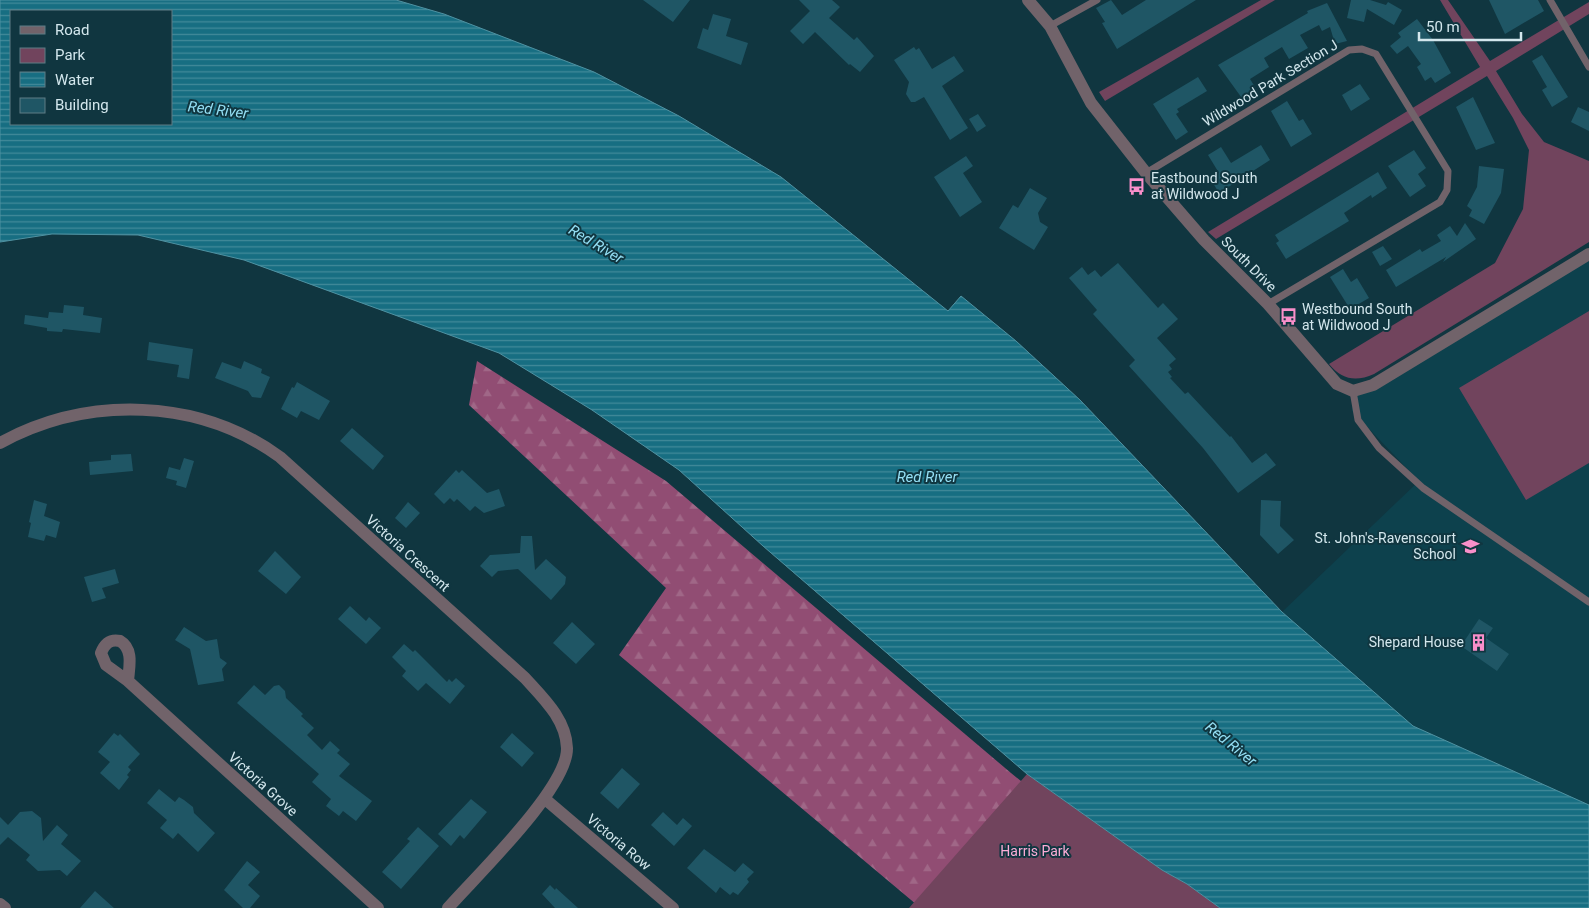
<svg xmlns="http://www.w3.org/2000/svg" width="1589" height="908" viewBox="0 0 1589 908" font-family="Roboto,sans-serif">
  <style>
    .built { fill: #0d414d }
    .forest { fill: url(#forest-firs) }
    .park { fill: #71445d }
    .water { fill: url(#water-rules); stroke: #4f92a2; fill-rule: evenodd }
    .building { fill: #1f5665 }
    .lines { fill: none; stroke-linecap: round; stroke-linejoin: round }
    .service { stroke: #71636a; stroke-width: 7 }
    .minor { stroke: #71636a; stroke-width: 12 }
    .labels { text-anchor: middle; stroke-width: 4; stroke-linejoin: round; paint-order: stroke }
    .street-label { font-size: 14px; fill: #d3e7ed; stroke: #103640 }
    .poi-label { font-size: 14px; fill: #d3e7ed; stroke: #103640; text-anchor: start }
    .park-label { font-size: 14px; fill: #fcadd7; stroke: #103640 }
    .water-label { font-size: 15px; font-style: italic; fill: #94dff4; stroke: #103640 }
  </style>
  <defs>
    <pattern id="forest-firs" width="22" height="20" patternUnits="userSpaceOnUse" patternTransform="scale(1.25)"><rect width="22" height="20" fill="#914d73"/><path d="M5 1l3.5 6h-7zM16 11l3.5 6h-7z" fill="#a06787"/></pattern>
    <pattern id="water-rules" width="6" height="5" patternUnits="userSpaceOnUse" patternTransform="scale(1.25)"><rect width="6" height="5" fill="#176e82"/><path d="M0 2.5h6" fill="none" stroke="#438a9a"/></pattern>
  </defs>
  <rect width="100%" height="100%" fill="#103640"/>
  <!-- built -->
  <path class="built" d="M 1589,251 L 1589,805 L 1413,726 L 1282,612 L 1419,481 L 1352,411 L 1353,391 Z"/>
  <!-- forest -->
  <path class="forest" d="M 477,361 L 666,481 L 1011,773 L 1141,878 L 917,905 L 619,655 L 666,588 L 469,405 Z"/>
  <!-- park -->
  <path class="park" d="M 1261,0 L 1275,0 L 1105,101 L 1099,92 Z
    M 1440,0 L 1448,0 L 1490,61 L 1589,2 L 1589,14 L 1496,71 L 1522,114 L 1544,142 L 1589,161 L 1589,242 L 1374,374 C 1356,382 1342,380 1329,364 L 1495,263 L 1523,209 L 1529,150 L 1513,118 L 1487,76 L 1216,239 L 1208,232 L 1480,67 Z
    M 1589,311 L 1589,463 L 1526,500 L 1459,388 Z
    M 1027,774 L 1162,870 L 1187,884 L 1220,908 L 909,908 Z"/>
  <!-- water -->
  <path class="water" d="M 0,0 L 396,0 L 444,14 L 594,72 L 679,116 L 781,177 L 948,311 L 961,296 L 1016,341 L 1080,400 L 1282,612 L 1413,726 L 1589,805 L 1589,908 L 1220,908 L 1187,884 L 1162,870 L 1027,774 L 763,546 L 679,470 L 592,410 L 499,353 L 244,260 L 138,235 L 52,234 L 0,242 ZM 11,11 L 171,11 L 171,124 L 11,124 Z"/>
  <!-- building -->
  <path class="building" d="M 643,0 L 690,0 L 673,22 Z
    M 799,0 L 832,0 L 840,7 L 829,18 L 854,40 L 857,37 L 874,56 L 860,72 L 850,64 L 849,65 L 815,32 L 803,44 L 790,31 L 810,11 Z
    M 1111,0 L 1122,15 L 1146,0 L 1196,0 L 1117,49 L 1102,23 L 1105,22 L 1096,8 Z
    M 1351,0 L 1370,0 L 1386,5 L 1388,2 L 1402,10 L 1394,25 L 1367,9 L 1364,22 L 1347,18 Z
    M 1489,0 L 1538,0 L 1544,11 L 1505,34 Z
    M 1327,3 L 1347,41 L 1335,44 L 1330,27 L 1322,31 L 1319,25 L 1300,35 L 1308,48 L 1289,59 L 1282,47 L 1264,58 L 1269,67 L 1250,79 L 1258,92 L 1244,101 L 1218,65 L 1308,13 L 1307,11 Z
    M 713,14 L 731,19 L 726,36 L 748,43 L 741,65 L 697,48 L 703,28 L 708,30 Z
    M 1417,19 L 1433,40 L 1451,73 L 1435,83 L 1431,77 L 1425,81 L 1417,67 L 1421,64 L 1408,46 L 1397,54 L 1390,46 L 1401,37 L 1398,33 Z
    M 914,47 L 916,50 L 919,48 L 932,69 L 954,56 L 964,71 L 942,86 L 968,128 L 950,140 L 924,97 L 915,102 L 911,102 L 906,94 L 909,82 L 894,60 Z
    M 1542,55 L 1568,97 L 1552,107 L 1542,90 L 1547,87 L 1532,61 Z
    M 1198,77 L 1207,91 L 1177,109 L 1179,112 L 1176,114 L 1188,132 L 1176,140 L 1153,104 Z
    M 1360,84 L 1370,99 L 1351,111 L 1342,95 Z
    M 1473,97 L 1495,143 L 1476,150 L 1456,107 Z
    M 1287,101 L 1299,121 L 1303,119 L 1312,134 L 1291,147 L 1271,111 Z
    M 1578,107 L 1589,112 L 1589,131 L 1571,122 Z
    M 978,114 L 986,126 L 977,132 L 969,119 Z
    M 1261,145 L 1270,160 L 1219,193 L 1210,178 L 1219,173 L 1208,155 L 1221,147 L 1231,163 Z
    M 1414,150 L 1426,168 L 1418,174 L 1426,186 L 1410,197 L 1388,166 Z
    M 966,156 L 973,166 L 963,173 L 982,202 L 960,217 L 934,177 Z
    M 1479,166 L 1504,169 L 1501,193 L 1484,224 L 1469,216 L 1472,210 L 1467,206 L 1477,187 Z
    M 1378,172 L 1387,188 L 1372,198 L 1371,195 L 1344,213 L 1349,221 L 1286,259 L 1276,243 L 1279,241 L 1275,235 Z
    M 1030,188 L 1047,198 L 1038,213 L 1040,222 L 1048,227 L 1034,250 L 999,228 L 1013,205 L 1018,208 Z
    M 1465,223 L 1476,239 L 1443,262 L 1446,257 L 1396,287 L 1386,270 L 1420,249 L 1422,252 L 1441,241 L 1437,235 L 1450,226 L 1457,236 Z
    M 1383,246 L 1392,259 L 1380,266 L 1372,252 Z
    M 1118,263 L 1158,308 L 1163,303 L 1178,319 L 1157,338 L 1176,359 L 1169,365 L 1172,369 L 1168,372 L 1172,377 L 1170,378 L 1185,394 L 1188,392 L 1230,437 L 1231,436 L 1252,463 L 1266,453 L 1276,465 L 1238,493 L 1203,448 L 1129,366 L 1135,360 L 1093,314 L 1097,310 L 1069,278 L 1082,267 L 1088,275 L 1095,270 L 1101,277 Z
    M 1343,269 L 1351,282 L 1357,278 L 1369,298 L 1350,309 L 1330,277 Z
    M 64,305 L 84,307 L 83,315 L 102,318 L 100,333 L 63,329 L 62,332 L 47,331 L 47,328 L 24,324 L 25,315 L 48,318 L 49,312 L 63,313 Z
    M 149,342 L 193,349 L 189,379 L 177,377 L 179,365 L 147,360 Z
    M 244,361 L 262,369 L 261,373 L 270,377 L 261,398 L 252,397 L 248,391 L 215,378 L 222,362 L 241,369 Z
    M 297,382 L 330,401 L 319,420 L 301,411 L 297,418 L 281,409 L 292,387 L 294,388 Z
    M 352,428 L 384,456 L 373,470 L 340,441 Z
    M 131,454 L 133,471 L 90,475 L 89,462 L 111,460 L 111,455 Z
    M 184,458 L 194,461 L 186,488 L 176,485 L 177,481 L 166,478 L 169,467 L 180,470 Z
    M 456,470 L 459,473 L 462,470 L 487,493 L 499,489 L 505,506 L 484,513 L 475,506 L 470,511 L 457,499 L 454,502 L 450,498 L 444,504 L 434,494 Z
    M 34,500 L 47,504 L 44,516 L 60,522 L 56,538 L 46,535 L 44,541 L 28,537 L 31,523 L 29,522 Z
    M 1261,500 L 1281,501 L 1280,526 L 1294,540 L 1278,554 L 1260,535 Z
    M 408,502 L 420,513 L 406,528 L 395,518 Z
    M 521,536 L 532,536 L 535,570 L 546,559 L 566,577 L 565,584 L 551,600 L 518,569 L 498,571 L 492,577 L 480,566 L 490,555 L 520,553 Z
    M 275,551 L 301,577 L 286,594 L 258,571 Z
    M 115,569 L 119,583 L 102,588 L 106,598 L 92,602 L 84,577 Z
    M 350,606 L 366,621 L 369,617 L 381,628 L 366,644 L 338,619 Z
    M 1479,619 L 1493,628 L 1486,638 L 1509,654 L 1497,671 L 1461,646 Z
    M 572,622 L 595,644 L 576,664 L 553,643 Z
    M 184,627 L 206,641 L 217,639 L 220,658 L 227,663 L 222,669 L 224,681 L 198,685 L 190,649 L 175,640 Z
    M 404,644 L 413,652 L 415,650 L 447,682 L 449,679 L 452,682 L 456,678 L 465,686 L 450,704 L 426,683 L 418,691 L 402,676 L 406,671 L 392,657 Z
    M 254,685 L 265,695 L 274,686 L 279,685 L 285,691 L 286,698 L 303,714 L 301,716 L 314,728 L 307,735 L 322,750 L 330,741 L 340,750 L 337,753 L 350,764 L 339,776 L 372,801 L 356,821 L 343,811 L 339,816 L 326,806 L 331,799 L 312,782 L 319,774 L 237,703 Z
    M 114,733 L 118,736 L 120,734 L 140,754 L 128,767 L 131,770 L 127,775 L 129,777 L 119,790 L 100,773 L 110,762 L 98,752 Z
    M 512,733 L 534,753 L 522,767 L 500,747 Z
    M 622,768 L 640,784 L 618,809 L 600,793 Z
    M 159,789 L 175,802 L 179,797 L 184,800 L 193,807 L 194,813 L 215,833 L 198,852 L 178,833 L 173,839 L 160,828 L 167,820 L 147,803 Z
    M 471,799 L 487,812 L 464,839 L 460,835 L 451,846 L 438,834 Z
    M 32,811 L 41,818 L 43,841 L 57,825 L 68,835 L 61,844 L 81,861 L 67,876 L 60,870 L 38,871 L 26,860 L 30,855 L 8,837 L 0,845 L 0,817 L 8,825 L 20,812 Z
    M 663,812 L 677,825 L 683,818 L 692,826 L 674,846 L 651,825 Z
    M 418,827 L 439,846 L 401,889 L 382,872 L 410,841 L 407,839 Z
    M 704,849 L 735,872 L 743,863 L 754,872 L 747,879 L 749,882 L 738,895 L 733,892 L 730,895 L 720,887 L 716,893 L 687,868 Z
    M 247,861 L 260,872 L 248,885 L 260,896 L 250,908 L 243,908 L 224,890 Z
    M 550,885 L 555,890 L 556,888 L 578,908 L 555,908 L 542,894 Z
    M 95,891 L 114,908 L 80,908 Z"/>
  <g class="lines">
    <!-- service -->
    <path class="service" d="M 1550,0 L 1589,67
      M 1050,26 L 1097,0
      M 1146,173 L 1349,50 L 1362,49 L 1376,54 L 1448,171 L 1447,190 L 1440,202 L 1268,304
      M 1353,391 L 1358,420 L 1379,448 L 1423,488 L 1589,602"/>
    <!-- minor -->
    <path class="minor" d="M 1028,0 L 1050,26 L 1091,103 L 1146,173 L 1204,240 L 1268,304 L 1337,384 L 1353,391 L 1373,385 L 1589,254
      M 0,443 C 88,395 199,398 280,457 L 525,678 C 543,698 566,719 567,748 C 568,788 476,876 448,908
      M 128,681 C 129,668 134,649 120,641 C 110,639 105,643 101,653 L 106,665 L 128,681 L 378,908
      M 545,799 L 673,908
      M 0,904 L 5,908"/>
  </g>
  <!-- icons -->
  <defs>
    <symbol id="bus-bare" viewBox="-9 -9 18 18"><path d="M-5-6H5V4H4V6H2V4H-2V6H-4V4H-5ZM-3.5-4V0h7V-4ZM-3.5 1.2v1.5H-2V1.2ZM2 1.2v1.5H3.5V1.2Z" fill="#f98fca" stroke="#103640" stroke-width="2.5" paint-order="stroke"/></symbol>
    <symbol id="school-bare" viewBox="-9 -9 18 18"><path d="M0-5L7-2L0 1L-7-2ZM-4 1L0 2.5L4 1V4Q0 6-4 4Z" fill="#f98fca" stroke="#103640" stroke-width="2.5" paint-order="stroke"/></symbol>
    <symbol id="building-bare" viewBox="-9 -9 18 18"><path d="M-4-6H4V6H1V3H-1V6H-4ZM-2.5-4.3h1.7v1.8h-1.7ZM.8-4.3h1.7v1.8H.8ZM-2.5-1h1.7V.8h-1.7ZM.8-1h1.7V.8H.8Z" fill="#f98fca" stroke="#103640" stroke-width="2.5" paint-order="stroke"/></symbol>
  </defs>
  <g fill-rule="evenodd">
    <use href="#bus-bare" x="1124" y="174" width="25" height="25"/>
    <use href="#bus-bare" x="1276" y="304" width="25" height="25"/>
    <use href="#school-bare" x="1458" y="534" width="25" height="25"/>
    <use href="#building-bare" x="1466" y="630" width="25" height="25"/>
  </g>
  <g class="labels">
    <!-- street labels -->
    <g class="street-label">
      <text transform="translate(1270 83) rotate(-31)" y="5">Wildwood Park Section J</text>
      <text transform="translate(1249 264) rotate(45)" y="5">South Drive</text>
      <text transform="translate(408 553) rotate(42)" y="5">Victoria Crescent</text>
      <text transform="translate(263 784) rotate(42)" y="5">Victoria Grove</text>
      <text transform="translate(619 842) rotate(40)" y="5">Victoria Row</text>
    </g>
    <!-- poi labels -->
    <g class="poi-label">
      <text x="1151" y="183">Eastbound South<tspan x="1151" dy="16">at Wildwood J</tspan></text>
      <text x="1302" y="314">Westbound South<tspan x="1302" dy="16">at Wildwood J</tspan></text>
      <text x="1456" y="543" text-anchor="end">St. John's-Ravenscourt<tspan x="1456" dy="16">School</tspan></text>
      <text x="1464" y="647" text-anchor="end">Shepard House</text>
    </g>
    <!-- park labels -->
    <g class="park-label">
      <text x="1035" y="856">Harris Park</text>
    </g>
    <!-- water labels -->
    <g class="water-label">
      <text transform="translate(218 110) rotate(7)" y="5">Red River</text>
      <text transform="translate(596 244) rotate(31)" y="5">Red River</text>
      <text x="927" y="482">Red River</text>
      <text transform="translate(1231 744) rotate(39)" y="5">Red River</text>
    </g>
  </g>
  <!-- legend -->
  <rect x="10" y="10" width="162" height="115" fill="#103640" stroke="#5e7d85"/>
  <rect x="20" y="26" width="25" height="8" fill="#71636a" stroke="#5e7d85"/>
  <text x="55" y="35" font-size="15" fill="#d3e7ed">Road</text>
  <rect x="20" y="48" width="25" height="15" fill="#71445d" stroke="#5e7d85"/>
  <text x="55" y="60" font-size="15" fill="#d3e7ed">Park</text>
  <rect x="20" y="72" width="25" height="15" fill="url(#water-rules)" stroke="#5e7d85"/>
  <text x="55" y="85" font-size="15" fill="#d3e7ed">Water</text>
  <rect x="20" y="98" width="25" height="15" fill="#1f5665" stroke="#5e7d85"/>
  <text x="55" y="110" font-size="15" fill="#d3e7ed">Building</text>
  <!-- scale -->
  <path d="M1419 32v8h102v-8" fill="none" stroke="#d3e7ed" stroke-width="2.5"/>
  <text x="1426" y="32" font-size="15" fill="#d3e7ed" stroke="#103640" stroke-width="4" paint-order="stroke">50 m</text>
</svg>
